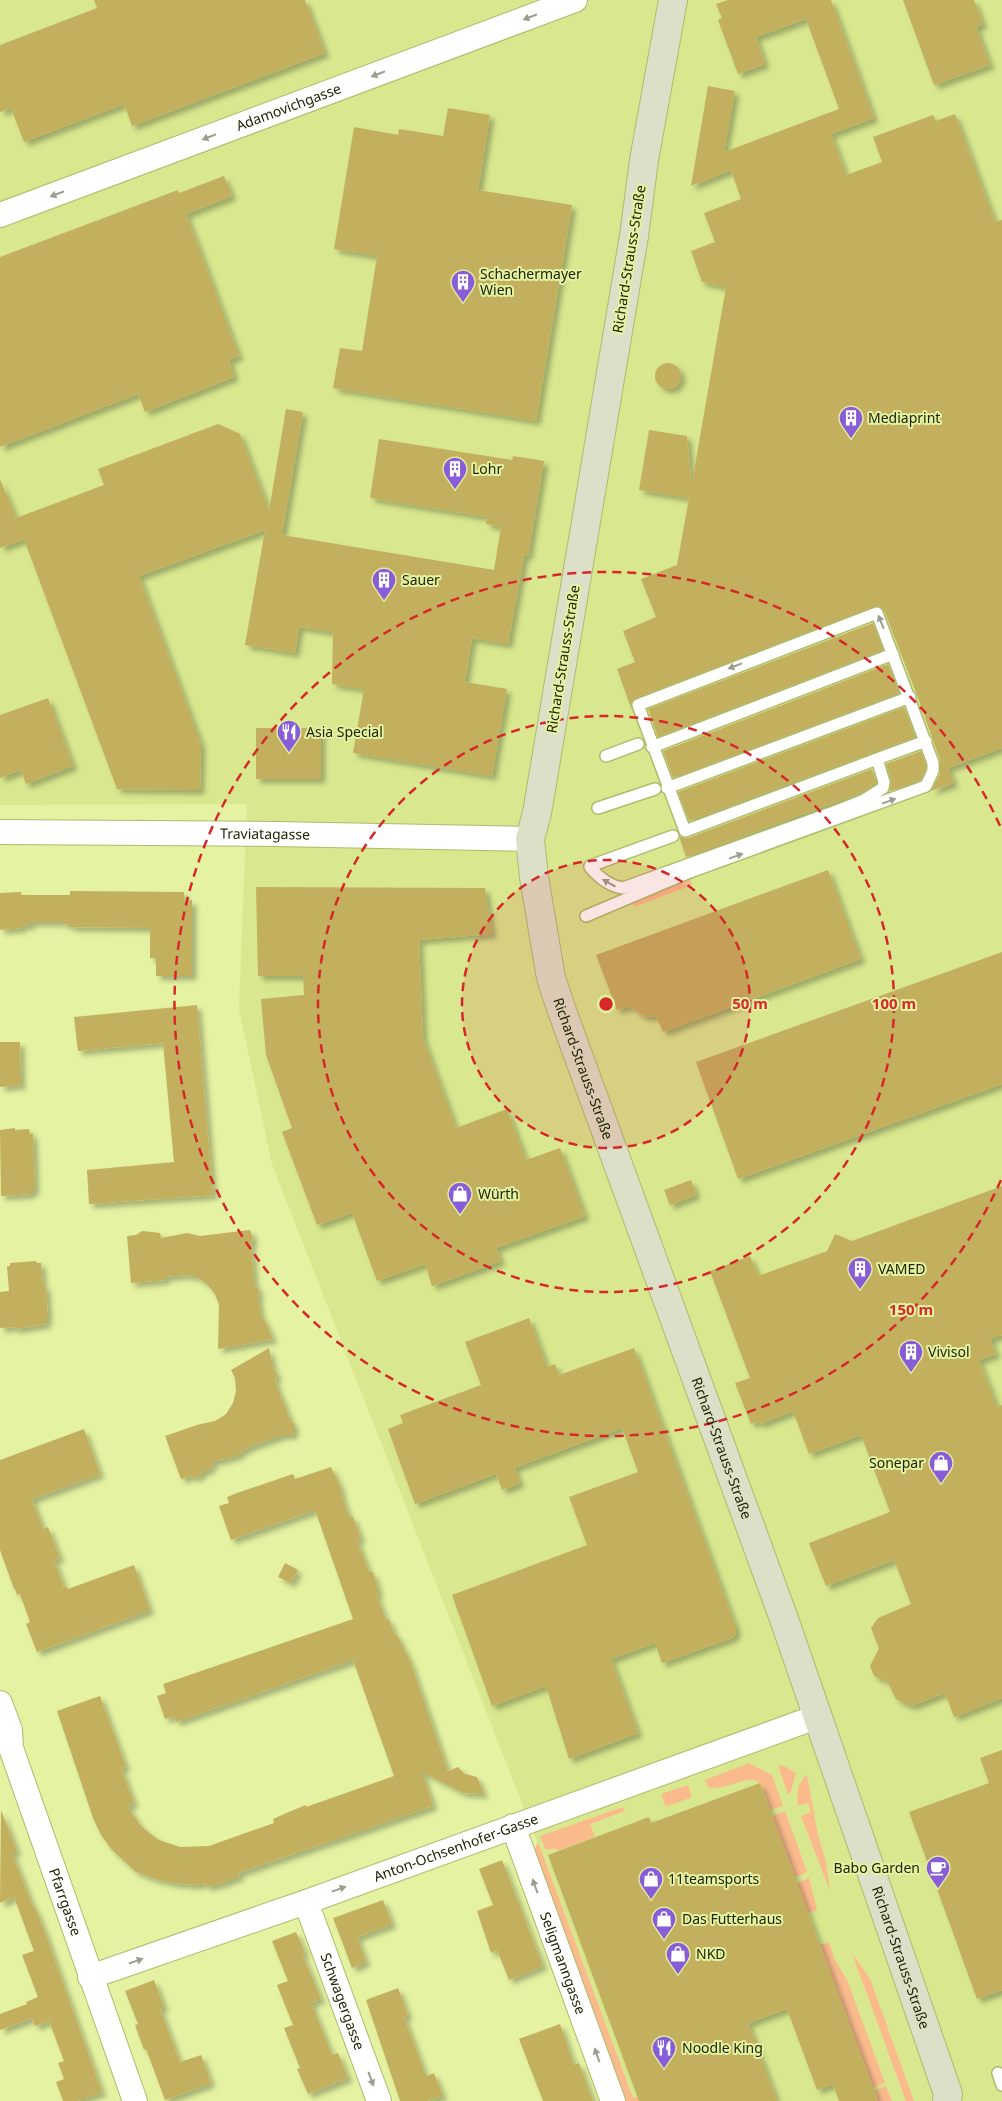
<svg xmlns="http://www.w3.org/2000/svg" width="1002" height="2101" viewBox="0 0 1002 2101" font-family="'Noto Sans',sans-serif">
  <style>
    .built { fill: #d9e78e }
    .green { fill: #faba8c }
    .building { fill: #c3b05f; filter: url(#shadow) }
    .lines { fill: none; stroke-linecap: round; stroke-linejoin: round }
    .service-casing { stroke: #aeba6c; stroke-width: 14 }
    .minor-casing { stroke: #aeba6c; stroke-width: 26 }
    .secondary-casing { stroke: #aeba6c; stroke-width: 30 }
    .service { stroke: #fff; stroke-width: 11 }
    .minor { stroke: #fff; stroke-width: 24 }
    .secondary { stroke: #dce0c8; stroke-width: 28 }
    .oneway { fill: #9b9d8e }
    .ring { fill: none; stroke: #d62828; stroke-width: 2.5; stroke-dasharray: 9 6 }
    .labels { text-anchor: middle; stroke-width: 4; stroke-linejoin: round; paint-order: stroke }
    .street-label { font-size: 14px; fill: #202504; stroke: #e4f2a1 }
    .poi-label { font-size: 14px; fill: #202504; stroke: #e4f2a1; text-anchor: start }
    .centre { fill: #d62828; stroke: #e4f2a1; stroke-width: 2.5 }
    .ring-label { font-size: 15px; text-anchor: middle; font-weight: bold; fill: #d62828; stroke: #e4f2a1; stroke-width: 4; stroke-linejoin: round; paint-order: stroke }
  </style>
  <defs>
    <filter id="shadow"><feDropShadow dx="4.5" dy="4.5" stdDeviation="2.5" flood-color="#0004"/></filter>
  </defs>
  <rect width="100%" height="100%" fill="#e4f2a1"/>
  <!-- built -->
  <path class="built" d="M 0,0 L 1002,0 L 1002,2101 L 629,2101 L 540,1849 L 272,1164 L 239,1009 L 247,804 L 0,805 Z"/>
  <!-- green -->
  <path class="green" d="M 690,878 L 692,885 L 634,907 L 631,900 Z
    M 749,1763 L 772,1775 L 783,1806 L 770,1810 C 767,1802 765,1791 760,1784 C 752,1771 724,1793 708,1787 L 705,1780 Z
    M 782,1765 L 796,1773 L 790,1794 L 788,1794 L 778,1766 Z
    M 807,1775 L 818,1835 L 826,1862 L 830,1891 L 801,1816 L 811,1812 L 808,1803 L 798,1806 C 796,1795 798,1781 807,1775 Z
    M 688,1785 L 692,1797 L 666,1807 L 661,1794 Z
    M 623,1807 L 625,1811 L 590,1824 L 595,1837 L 557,1851 L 556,1848 L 548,1850 L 545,1849 L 540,1836 Z
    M 785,1811 L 807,1872 L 795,1877 L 772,1816 Z
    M 538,1842 L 633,2098 L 637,2097 L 639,2101 L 624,2101 L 533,1854 Z
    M 809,1878 L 817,1910 L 808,1913 L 797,1883 Z
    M 829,1942 L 835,1960 L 847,1980 L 885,2083 L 873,2088 L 820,1945 Z
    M 852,1953 L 870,1979 L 914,2101 L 906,2101 Z
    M 886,2086 L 892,2101 L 878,2101 L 875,2090 Z"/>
  <!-- building -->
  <path class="building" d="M 94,0 L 305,0 L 325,53 L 132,126 L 124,104 L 24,142 L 11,108 L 0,112 L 0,45 L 97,8 Z
    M 728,0 L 831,0 L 874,118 L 831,134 L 846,175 L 882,162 L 873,137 L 933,115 L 936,121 L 955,114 L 995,222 L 1002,220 L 1002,748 L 948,768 L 954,783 L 931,791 L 940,774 L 940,760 L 917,695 L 884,610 L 879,606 L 635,698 L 631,703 L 631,707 L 642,738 L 617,669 L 635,662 L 623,631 L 656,617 L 641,579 L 677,565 L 689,498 L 639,490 L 649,430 L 687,436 L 691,477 L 693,477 L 726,287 L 702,282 L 691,251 L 715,242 L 704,213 L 741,199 L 731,170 L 691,186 L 708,86 L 735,91 L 724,152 L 839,109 L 806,19 L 756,37 L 765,64 L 738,74 L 718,20 L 722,18 L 716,4 Z
    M 903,0 L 974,0 L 983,24 L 976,27 L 990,65 L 934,85 Z
    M 448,108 L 490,115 L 478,190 L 572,205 L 536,421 L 333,388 L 340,348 L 362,351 L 377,256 L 334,249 L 354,127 L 398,135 L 399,129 L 443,136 Z
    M 224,176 L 232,196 L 186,214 L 239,356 L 229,360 L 234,377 L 145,412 L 138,394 L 0,447 L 0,257 L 178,190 L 179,193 Z
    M655 376a13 13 0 1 1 26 0a13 13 0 1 1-26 0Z
    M 286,409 L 303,412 L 282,535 L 494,570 L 501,527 L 486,524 L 487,517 L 370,498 L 379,439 L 512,460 L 513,456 L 544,461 L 528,556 L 524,556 L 508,644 L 472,638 L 465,682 L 507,689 L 492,776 L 353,753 L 364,689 L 332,684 L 333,632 L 299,627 L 295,653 L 245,645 L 265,530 L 139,576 L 201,744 L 200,790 L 117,789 L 24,539 L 0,548 L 0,479 L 16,518 L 104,485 L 98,469 L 218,424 L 240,434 L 269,511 Z
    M 873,623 L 883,650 L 658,737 L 648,709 Z
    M 888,664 L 899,693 L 673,778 L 663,751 Z
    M 48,698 L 73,766 L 26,784 L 21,770 L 0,778 L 0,715 Z
    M 904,707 L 915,737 L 689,821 L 678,792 Z
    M 256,728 L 321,728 L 321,779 L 256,779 Z
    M 921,751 L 926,764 L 926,769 L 921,780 L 890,791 L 891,780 L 886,764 Z
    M 872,769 L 876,783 L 861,793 L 686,857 L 680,839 L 680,837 L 688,838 Z
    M 828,870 L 861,959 L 663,1032 L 656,1016 L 648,1017 L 641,1015 L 630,1006 L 617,1010 L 596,955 Z
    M 256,887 L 485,888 L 492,934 L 419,940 L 423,1038 L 456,1128 L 507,1109 L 526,1160 L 560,1148 L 585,1216 L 496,1248 L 501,1261 L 432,1286 L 425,1264 L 377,1281 L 352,1213 L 317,1225 L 282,1132 L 292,1128 L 266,1055 L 261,999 L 304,995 L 303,976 L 258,976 Z
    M 70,891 L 184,892 L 184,901 L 192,900 L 192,976 L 156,976 L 156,958 L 150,958 L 150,928 L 70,927 L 70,925 L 63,924 L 63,922 L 30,922 L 30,926 L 22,925 L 22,928 L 0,930 L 0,893 L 21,892 L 21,895 L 70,895 Z
    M 1002,952 L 1002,1084 L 738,1179 L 696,1062 Z
    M 197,1005 L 213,1195 L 89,1204 L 87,1170 L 174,1162 L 171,1130 L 163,1043 L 78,1051 L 74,1017 Z
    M 0,1042 L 20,1042 L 21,1085 L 0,1087 Z
    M 15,1128 L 15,1130 L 29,1129 L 30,1134 L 33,1134 L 35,1191 L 31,1191 L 31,1194 L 1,1196 L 0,1130 Z
    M 691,1180 L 696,1195 L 670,1205 L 664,1190 Z
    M 1002,1186 L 1002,1335 L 990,1339 L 996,1354 L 979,1360 L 997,1407 L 1002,1405 L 1002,1698 L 954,1717 L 945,1693 L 911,1706 L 896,1699 L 887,1681 L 874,1676 L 870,1666 L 879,1648 L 871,1628 L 878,1618 L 911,1604 L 894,1560 L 826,1586 L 809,1543 L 890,1512 L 861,1435 L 809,1454 L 793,1411 L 760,1424 L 758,1421 L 751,1424 L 735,1383 L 750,1378 L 710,1271 L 750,1256 L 758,1276 L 827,1251 L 835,1234 L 852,1241 Z
    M 250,1230 L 253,1238 L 251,1244 L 254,1282 L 259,1291 L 258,1298 L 261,1317 L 263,1317 L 273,1339 L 218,1349 L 219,1305 L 215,1294 L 206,1283 L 194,1276 L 182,1275 L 165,1277 L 165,1280 L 131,1283 L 127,1236 L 136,1235 L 142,1231 L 160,1233 L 161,1238 L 187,1233 L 200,1236 Z
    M 36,1261 L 37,1263 L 41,1263 L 43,1285 L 46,1287 L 48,1319 L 46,1319 L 46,1324 L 16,1329 L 15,1327 L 0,1328 L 0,1292 L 9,1291 L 7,1266 L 10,1266 L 10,1263 Z
    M 529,1318 L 547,1367 L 555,1364 L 559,1375 L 634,1348 L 736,1628 L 736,1634 L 732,1638 L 662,1663 L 655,1643 L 611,1659 L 638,1733 L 569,1759 L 546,1686 L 492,1706 L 452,1595 L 587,1545 L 569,1497 L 638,1472 L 622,1428 L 514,1468 L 520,1483 L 502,1490 L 496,1474 L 415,1504 L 388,1429 L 403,1423 L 400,1415 L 481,1385 L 465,1342 Z
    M 269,1348 L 273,1368 L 277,1374 L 275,1382 L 290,1419 L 294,1424 L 294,1432 L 291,1435 L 283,1435 L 262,1442 L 245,1449 L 236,1456 L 211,1462 L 213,1467 L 204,1471 L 196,1478 L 190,1476 L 181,1479 L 165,1436 L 197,1425 L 215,1421 L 226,1414 L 233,1403 L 236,1391 L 235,1378 L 231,1370 Z
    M 84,1429 L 100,1474 L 32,1499 L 43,1529 L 48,1527 L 60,1558 L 54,1560 L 64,1587 L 66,1586 L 68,1589 L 134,1565 L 150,1610 L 37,1652 L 26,1624 L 30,1622 L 20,1594 L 17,1595 L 15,1589 L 14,1589 L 0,1550 L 0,1460 Z
    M 331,1467 L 342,1490 L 340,1490 L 349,1517 L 353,1517 L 361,1539 L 357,1540 L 369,1572 L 373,1572 L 379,1593 L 376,1594 L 386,1620 L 389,1619 L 395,1635 L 397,1635 L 410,1661 L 448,1771 L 458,1767 L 465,1774 L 477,1777 L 484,1794 L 463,1793 L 422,1772 L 433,1806 L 238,1873 L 240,1876 L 222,1883 L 207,1887 L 205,1883 L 195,1885 L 175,1883 L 158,1880 L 136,1872 L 112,1850 L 101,1835 L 93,1818 L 57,1711 L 100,1696 L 126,1767 L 121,1768 L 134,1803 L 127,1806 L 141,1826 L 152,1835 L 159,1840 L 180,1847 L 209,1846 L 274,1823 L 273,1819 L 291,1811 L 306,1805 L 306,1807 L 394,1776 L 353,1660 L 176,1722 L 174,1716 L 165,1719 L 157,1696 L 166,1693 L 163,1684 L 353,1619 L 315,1510 L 231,1540 L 219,1506 L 229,1503 L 227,1497 L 237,1493 L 293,1474 L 295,1479 Z
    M 285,1563 L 298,1570 L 291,1583 L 278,1577 Z
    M 1002,1750 L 1002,1990 L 977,1999 L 909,1812 L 989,1783 L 980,1758 Z
    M 760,1783 L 878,2101 L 839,2101 L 833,2084 L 817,2090 L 787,2009 L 748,2023 L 777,2101 L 639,2101 L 548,1855 L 649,1817 L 651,1823 Z
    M 1,1810 L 17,1851 L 12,1853 L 33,1907 L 35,1907 L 44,1930 L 102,2092 L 77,2101 L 63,2101 L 56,2082 L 64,2079 L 58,2063 L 64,2061 L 49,2021 L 35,2026 L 32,2018 L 0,2030 L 0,2014 L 27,2004 L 26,2002 L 38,1997 L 22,1955 L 34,1951 L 14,1897 L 0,1903 Z
    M 502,1860 L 543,1966 L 509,1980 L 497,1950 L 491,1953 L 477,1911 L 493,1905 L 479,1869 Z
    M 383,1900 L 392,1924 L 357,1937 L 366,1962 L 352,1968 L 333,1918 Z
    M 296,1932 L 305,1953 L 302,1954 L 321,1999 L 311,2003 L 332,2055 L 338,2053 L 348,2078 L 308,2094 L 297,2069 L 300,2068 L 284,2028 L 293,2025 L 277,1985 L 288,1981 L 272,1941 Z
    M 154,1980 L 164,2007 L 160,2009 L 180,2062 L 201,2055 L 211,2083 L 165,2100 L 146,2049 L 144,2050 L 135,2025 L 138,2024 L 125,1991 Z
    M 398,1988 L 408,2015 L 404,2017 L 425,2074 L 427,2076 L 434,2073 L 443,2096 L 427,2101 L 400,2101 L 366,2000 Z
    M 560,2024 L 574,2065 L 579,2063 L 593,2101 L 543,2101 L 519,2039 Z"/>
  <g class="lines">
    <defs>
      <path id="service" d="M 652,747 L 893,654
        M 606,756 L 638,744
        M 877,759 L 926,741
        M 667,788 L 910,697
        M 598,808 L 655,789
        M 590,866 L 673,836
        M 586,916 L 690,872 L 926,786 L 933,771 L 933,763 L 877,613 L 638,705 L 685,831 L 877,759 L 884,782 L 883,788 L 864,800 L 831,813 L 623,888 C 609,886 599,878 590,867
        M 998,2073 L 1002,2085"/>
      <g id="minor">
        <path id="s1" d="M 0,215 L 575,0"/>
        <path id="s2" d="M 0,832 L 276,834 L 530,839"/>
        <path id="s3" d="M 0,1703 L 10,1730 L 11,1748 L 135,2101"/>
        <path id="s4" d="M 513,1826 L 613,2101"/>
        <path id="s5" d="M 306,1902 L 379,2101"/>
        <path id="s6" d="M 90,1977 L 306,1902 L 819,1716"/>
      </g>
      <g id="secondary">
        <path id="s7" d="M 673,0 L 644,160 L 634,236 L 537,813 L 530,839 L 534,877 L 551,978 L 562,1011 L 784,1619 L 948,2094 L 947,2101"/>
      </g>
    </defs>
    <!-- service casing -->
    <use href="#service" class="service-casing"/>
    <!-- minor casing -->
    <use href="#minor" class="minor-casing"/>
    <!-- secondary casing -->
    <use href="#secondary" class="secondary-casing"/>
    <!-- service -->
    <use href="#service" class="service"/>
    <!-- minor -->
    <use href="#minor" class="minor"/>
    <!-- secondary -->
    <use href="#secondary" class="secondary"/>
  </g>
  <!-- one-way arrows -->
  <defs><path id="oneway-solid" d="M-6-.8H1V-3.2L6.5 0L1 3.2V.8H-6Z" transform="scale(1.25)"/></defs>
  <g class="oneway">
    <use href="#oneway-solid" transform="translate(530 17) rotate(159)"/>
    <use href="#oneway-solid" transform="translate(378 74) rotate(159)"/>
    <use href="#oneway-solid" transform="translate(209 137) rotate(159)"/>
    <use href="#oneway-solid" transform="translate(57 194) rotate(159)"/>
    <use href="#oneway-solid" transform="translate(881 622) rotate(-112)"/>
    <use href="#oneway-solid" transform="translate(735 666) rotate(159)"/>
    <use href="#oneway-solid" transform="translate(889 801) rotate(-20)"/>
    <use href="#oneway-solid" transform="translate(736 856) rotate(-20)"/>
    <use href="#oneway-solid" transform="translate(609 883) rotate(-151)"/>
    <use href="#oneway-solid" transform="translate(535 1886) rotate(-110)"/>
    <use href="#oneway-solid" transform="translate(339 1889) rotate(-20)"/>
    <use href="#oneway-solid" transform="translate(136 1961) rotate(-19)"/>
    <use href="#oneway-solid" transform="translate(597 2055) rotate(-110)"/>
    <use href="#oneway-solid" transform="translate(371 2079) rotate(70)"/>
  </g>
  <!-- distance rings -->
  <circle cx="606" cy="1004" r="144" fill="#d62828" fill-opacity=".12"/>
  <g class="ring">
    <circle cx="606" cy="1004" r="144"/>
    <circle cx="606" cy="1004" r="288"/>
    <path d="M1001 1180A432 432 0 1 1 1001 828"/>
  </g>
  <!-- icons -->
  <defs>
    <symbol id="building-pin" viewBox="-11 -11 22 30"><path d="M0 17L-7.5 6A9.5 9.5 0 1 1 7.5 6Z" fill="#885dd7" stroke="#e4f2a1"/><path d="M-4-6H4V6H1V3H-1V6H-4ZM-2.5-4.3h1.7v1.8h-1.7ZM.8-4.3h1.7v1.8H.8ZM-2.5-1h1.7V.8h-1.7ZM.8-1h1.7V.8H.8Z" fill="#fff"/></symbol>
    <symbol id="restaurant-pin" viewBox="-11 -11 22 30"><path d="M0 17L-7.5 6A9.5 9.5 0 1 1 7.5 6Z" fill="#885dd7" stroke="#e4f2a1"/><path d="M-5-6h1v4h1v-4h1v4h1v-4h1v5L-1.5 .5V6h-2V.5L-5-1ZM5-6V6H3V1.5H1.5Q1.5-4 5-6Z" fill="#fff"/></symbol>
    <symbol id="shop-pin" viewBox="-11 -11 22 30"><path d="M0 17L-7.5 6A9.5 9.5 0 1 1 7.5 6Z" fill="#885dd7" stroke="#e4f2a1"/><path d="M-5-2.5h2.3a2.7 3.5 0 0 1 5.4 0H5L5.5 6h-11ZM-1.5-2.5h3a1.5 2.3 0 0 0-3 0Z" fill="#fff"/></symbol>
    <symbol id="cafe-pin" viewBox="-11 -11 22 30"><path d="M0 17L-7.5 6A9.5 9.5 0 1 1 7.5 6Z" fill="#885dd7" stroke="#e4f2a1"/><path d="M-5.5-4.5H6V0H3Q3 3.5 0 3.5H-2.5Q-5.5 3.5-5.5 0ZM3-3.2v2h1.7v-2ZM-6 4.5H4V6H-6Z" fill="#fff"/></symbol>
  </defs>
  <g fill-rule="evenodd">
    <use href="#building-pin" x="449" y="268" width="28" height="38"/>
    <use href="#building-pin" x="837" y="404" width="28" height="38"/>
    <use href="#building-pin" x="441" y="455" width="28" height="38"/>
    <use href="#building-pin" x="370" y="566" width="28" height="38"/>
    <use href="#restaurant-pin" x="275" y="718" width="28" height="38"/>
    <use href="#shop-pin" x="446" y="1180" width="28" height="38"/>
    <use href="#building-pin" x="846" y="1255" width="28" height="38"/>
    <use href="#building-pin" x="897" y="1338" width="28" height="38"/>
    <use href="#shop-pin" x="927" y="1449" width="28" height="38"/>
    <use href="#cafe-pin" x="924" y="1854" width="28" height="38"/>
    <use href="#shop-pin" x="637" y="1865" width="28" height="38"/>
    <use href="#shop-pin" x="650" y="1905" width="28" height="38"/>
    <use href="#shop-pin" x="664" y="1940" width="28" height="38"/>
    <use href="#restaurant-pin" x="650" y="2034" width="28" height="38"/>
  </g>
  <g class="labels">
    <!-- street labels -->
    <g class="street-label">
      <text dy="5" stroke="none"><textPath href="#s1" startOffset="308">Adamovichgasse</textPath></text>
      <text transform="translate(629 259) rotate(-81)" y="5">Richard-Strauss-Straße</text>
      <text transform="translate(563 659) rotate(-81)" y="5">Richard-Strauss-Straße</text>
      <text dy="5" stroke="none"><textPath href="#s2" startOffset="265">Traviatagasse</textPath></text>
      <text dy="5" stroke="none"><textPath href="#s7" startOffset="1088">Richard-Strauss-Straße</textPath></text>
      <text dy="5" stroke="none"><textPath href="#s7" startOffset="1492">Richard-Strauss-Straße</textPath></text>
      <text dy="5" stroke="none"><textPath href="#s6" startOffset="388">Anton-Ochsenhofer-Gasse</textPath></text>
      <text dy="5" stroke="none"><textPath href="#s3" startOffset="210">Pfarrgasse</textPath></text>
      <text dy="5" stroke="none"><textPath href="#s7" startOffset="2032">Richard-Strauss-Straße</textPath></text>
      <text dy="5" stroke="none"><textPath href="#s4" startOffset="146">Seligmanngasse</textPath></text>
      <text dy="5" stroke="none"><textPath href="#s5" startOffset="106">Schwagergasse</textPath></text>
    </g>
    <!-- poi labels -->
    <g class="poi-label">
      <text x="480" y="279">Schachermayer<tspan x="480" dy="16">Wien</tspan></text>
      <text x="868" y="423">Mediaprint</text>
      <text x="472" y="474">Lohr</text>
      <text x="402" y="585">Sauer</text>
      <text x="306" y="737">Asia Special</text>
      <text x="478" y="1199">Würth</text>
      <text x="878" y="1274">VAMED</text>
      <text x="928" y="1357">Vivisol</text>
      <text x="924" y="1468" text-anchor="end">Sonepar</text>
      <text x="920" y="1873" text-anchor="end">Babo Garden</text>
      <text x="668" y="1884">11teamsports</text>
      <text x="682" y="1924">Das Futterhaus</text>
      <text x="696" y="1959">NKD</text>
      <text x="682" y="2053">Noodle King</text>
    </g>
  </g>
  <circle cx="606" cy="1004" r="8" class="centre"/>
  <g class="ring-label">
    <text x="750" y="1009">50 m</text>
    <text x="894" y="1009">100 m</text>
    <text x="911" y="1315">150 m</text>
  </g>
</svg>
